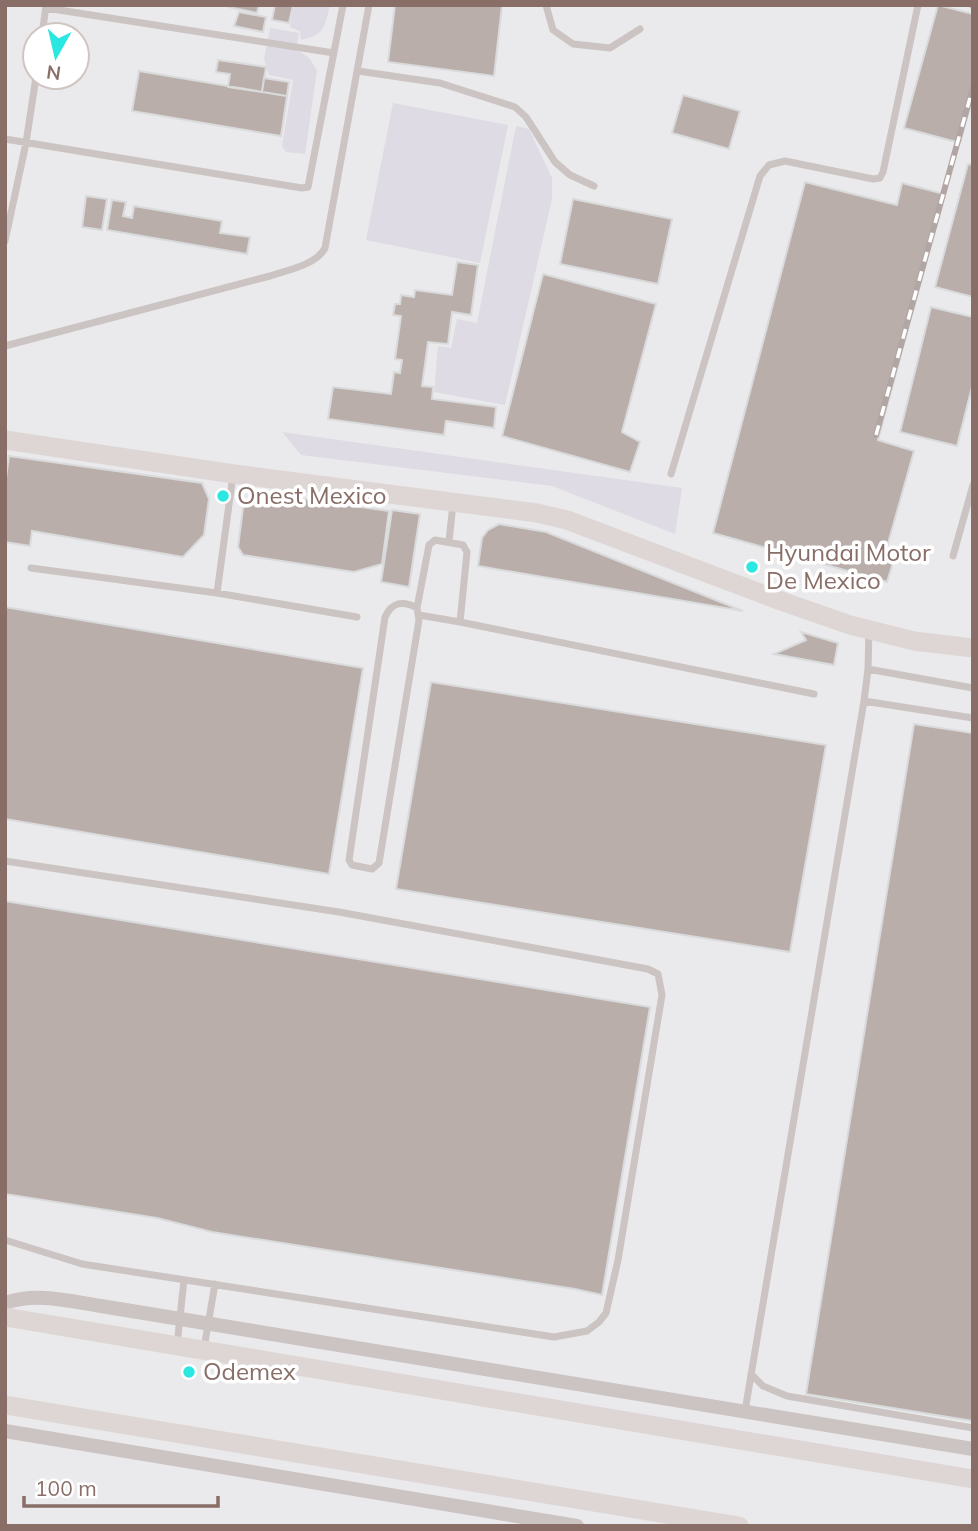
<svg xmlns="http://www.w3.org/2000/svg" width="978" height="1531" viewBox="0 0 978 1531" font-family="Mulish,sans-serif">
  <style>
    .built { fill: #eae9eb; fill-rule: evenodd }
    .green { fill: #dedbe4 }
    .building { fill: #baaeab; stroke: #d9dadb; stroke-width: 2 }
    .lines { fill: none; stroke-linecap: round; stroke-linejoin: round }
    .service { stroke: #cbc4c2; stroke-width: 7 }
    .minor { stroke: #cbc4c2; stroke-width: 14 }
    .secondary { stroke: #ded6d5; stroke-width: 19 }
    .rail-casing { stroke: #b1a6a3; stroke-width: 6 }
    .rail { stroke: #fff; stroke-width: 3.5; stroke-dasharray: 10; stroke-linecap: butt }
    .poi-dot { fill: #2ae7e2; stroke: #fff; stroke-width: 2.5 }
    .labels { text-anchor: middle; stroke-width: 7; stroke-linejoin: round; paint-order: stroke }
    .poi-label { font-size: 24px; fill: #896e68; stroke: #fff; text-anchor: start }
  </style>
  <rect width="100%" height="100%" fill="#f7f8fa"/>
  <!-- built -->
  <path class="built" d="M 5,5 L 973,5 L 973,1526 L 5,1526 ZM 35,35 L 77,35 L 77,77 L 35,77 Z"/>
  <!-- green -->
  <path class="green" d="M 294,5 L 330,5 C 324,28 326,34 301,40 L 300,31 L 290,27 Z
    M 270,28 L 299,33 L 296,49 L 309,58 L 317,70 L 305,154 L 286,152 L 282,146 L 293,80 L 269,75 L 264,59 Z
    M 393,103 L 508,125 L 480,263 L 366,240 Z
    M 516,126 L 529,129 L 552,178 L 552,199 L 505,405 L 434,392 L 438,346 L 451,348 L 457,319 L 477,323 Z
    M 282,432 L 682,488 L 675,534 L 552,486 L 301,455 Z"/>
  <!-- building -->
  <path class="building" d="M 230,5 L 259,5 L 257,13 L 229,7 Z
    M 275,5 L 293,5 L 289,23 L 272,20 Z
    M 395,5 L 502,5 L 494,76 L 388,62 Z
    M 938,5 L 973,14 L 973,96 L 960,143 L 904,128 Z
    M 239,12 L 266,17 L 263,32 L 234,26 Z
    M 218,60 L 266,67 L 262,92 L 228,87 L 230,74 L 216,72 Z
    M 139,71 L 287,96 L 281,136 L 132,111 Z
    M 264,78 L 289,82 L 287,96 L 262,92 Z
    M 683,95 L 740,111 L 729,149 L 672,133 Z
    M 968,164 L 973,165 L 973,297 L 935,287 Z
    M 805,182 L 897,205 L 902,183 L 944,194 L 878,440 L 914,451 L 885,554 L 895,556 L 887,582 L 713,533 Z
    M 86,196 L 107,199 L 102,230 L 82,227 Z
    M 573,199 L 672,219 L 658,284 L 560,264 Z
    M 112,200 L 126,202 L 123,216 L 132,218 L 134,206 L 222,221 L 220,233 L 250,237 L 247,254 L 107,230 Z
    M 457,262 L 478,265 L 471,315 L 452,312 L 448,344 L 428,342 L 422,386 L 433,387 L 432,399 L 496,407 L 494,428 L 446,421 L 444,435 L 328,419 L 333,387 L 391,394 L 394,372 L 400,373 L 402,360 L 395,359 L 401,316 L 393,315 L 395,304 L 400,304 L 401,295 L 414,297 L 415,290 L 452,295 Z
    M 543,274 L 656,304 L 622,432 L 640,442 L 630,472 L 502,436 Z
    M 931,307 L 973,317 L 973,383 L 957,446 L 900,432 Z
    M 9,456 L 202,483 L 209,499 L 204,535 L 183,557 L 32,531 L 30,546 L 5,542 L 5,485 Z
    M 263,493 L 389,511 L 382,564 L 354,572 L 243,555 L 238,547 L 243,508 L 253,496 Z
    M 392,510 L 420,514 L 409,587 L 381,582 Z
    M 499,524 L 546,532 L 743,611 L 478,566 L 482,538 L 488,530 Z
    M 5,607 L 363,668 L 329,874 L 5,819 Z
    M 801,632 L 838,643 L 834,665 L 774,654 L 806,640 Z
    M 431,682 L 826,745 L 790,952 L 396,889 Z
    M 914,724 L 973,733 L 973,1421 L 806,1394 Z
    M 5,901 L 650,1007 L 602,1295 L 575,1289 L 212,1232 L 157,1218 L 5,1194 Z"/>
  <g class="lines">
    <!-- service -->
    <path class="service" d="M 546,5 L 553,30 L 573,44 L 610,48 L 640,29
      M 972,5 L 973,5
      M 46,8 L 334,53
      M 42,35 L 46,6
      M 358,71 L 440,83 L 515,107 L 526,117 L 555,162 L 570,175 L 594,186
      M 5,139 L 302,188 L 308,187 L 343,5
      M 5,241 L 26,143 L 36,77
      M 5,346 L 270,276 C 288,270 316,265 325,248 L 369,5
      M 671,474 L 760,176 L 769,165 L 785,161 L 873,179 L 880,178 L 883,172 L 918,5
      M 449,541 L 453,504
      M 953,556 L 973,485
      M 31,568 L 217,593 L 357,617
      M 217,593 L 233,475
      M 417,608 C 403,600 392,602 385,617 L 349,860 L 352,865 L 372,869 L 379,863 L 419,620 L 417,608 L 429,545 L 435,540 L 463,545 L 467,552 L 460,622 L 419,615
      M 460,622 L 814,694
      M 868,669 L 973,688
      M 864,701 L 973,718
      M 5,861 L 339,912 L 648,969 L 658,974 L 662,995 L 618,1260 L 606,1313 L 599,1322 L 587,1331 L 554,1337 L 82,1264 L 5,1240
      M 177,1345 L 184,1280
      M 204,1348 L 215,1284
      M 751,1374 L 763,1386 L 787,1396 L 973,1428
      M 745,1411 L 864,701 L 868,669 L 869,631"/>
    <!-- minor -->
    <path class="minor" d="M 5,1303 C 36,1292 69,1301 101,1306 L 973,1449
      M 5,1431 L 577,1526"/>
    <!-- secondary -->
    <path class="secondary" d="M 5,440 L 234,474 L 537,513 L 567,520 L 781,601 L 850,625 L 914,641 L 973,648
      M 5,1317 L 973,1479
      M 5,1405 L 739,1526"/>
    <defs>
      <path id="rail" d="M 876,435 L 973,87"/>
    </defs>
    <!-- rail casing -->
    <use href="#rail" class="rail-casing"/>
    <!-- rail -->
    <use href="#rail" class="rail"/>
  </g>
  <!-- markers -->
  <g class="poi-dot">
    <circle cx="223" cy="496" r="7"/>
    <circle cx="752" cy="567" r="7"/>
    <circle cx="189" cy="1372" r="7"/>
  </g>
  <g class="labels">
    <!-- poi labels -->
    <g class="poi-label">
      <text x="237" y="504">Onest Mexico</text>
      <text x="766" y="561">Hyundai Motor<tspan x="766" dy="28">De Mexico</tspan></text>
      <text x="203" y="1380">Odemex</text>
    </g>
  </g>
  <!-- border -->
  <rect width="978" height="1531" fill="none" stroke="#896e68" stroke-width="14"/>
  <!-- north arrow -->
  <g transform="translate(56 56) rotate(188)"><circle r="33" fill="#ffffff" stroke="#d0c5c3" stroke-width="2"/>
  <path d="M0-5L12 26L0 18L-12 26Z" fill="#2ae7e2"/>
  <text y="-10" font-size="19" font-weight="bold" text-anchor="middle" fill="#896e68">N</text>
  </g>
  <!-- scale -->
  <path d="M24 1496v10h194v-10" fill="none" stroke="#896e68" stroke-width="3.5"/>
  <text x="35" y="1496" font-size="21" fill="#896e68" stroke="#ffffff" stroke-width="5" paint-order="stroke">100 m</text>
</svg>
